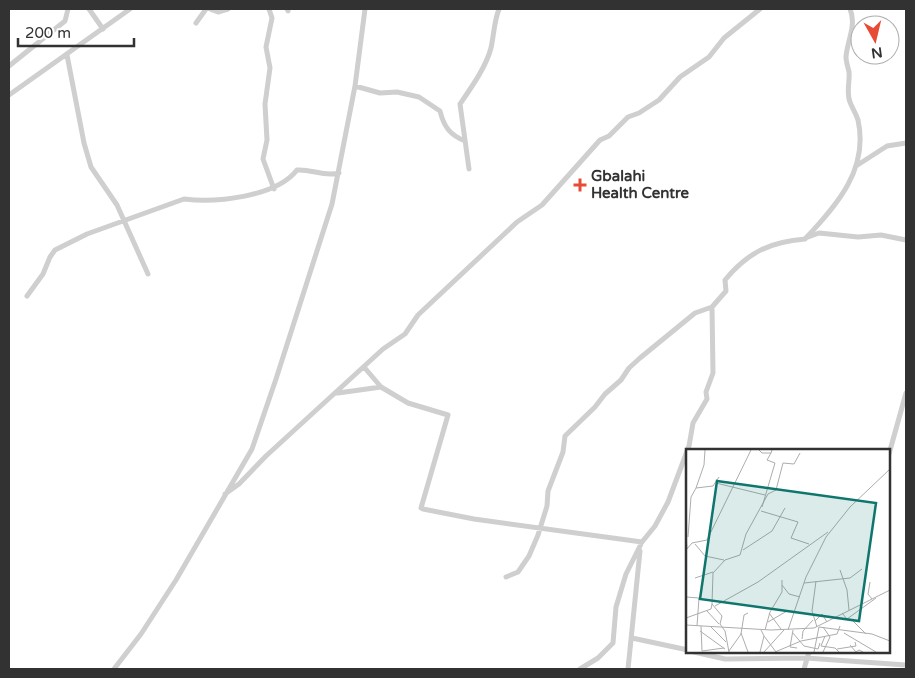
<svg xmlns="http://www.w3.org/2000/svg" width="915" height="678" viewBox="0 0 915 678" font-family="'Varela Round',sans-serif">
  <style>
    .lines { fill: none; stroke-linecap: round; stroke-linejoin: round }
    .minor { stroke: #cfcfcf; stroke-width: 5 }
    .poi-dot { fill: #e74b36; stroke: #fff; stroke-width: 2 }
    .labels { text-anchor: middle; stroke-width: 5; stroke-linejoin: round; paint-order: stroke }
    .poi-label { font-size: 15px; font-weight: bold; fill: #323232; stroke: #fff; text-anchor: start }
    .inset-road { fill: none; stroke: #adadad; stroke-width: 1 }
    .view { fill: #0f766e; fill-opacity: 0.15; stroke: #0f766e; stroke-width: 2.5 }
    .inset-edge { fill: none; stroke: #323232; stroke-width: 2.5 }
  </style>
  <rect width="100%" height="100%" fill="#fff"/>
  <g class="lines">
    <!-- minor -->
    <path class="minor" d="M 89,9 L 103,29
      M 210,9 L 218,12 L 228,9
      M 269,9 L 272,18 L 266,47 L 270,68 L 265,104 L 267,140 L 263,159 L 274,189
      M 287,9 L 288,11
      M 196,23 L 206,9
      M 67,55 L 84,143 L 91,167 L 117,205 L 148,274
      M 9,66 L 65,21 L 68,9
      M 355,86 L 380,93 L 397,92 L 419,97 L 440,111 C 444,127 450,135 465,141
      M 9,95 L 130,9
      M 856,166 L 887,146 L 906,143
      M 469,169 L 460,104 C 471,88 486,67 491,48 C 494,34 494,22 499,9
      M 808,237 L 819,233 L 858,237 L 881,235 L 906,240
      M 27,296 L 43,274 L 50,257 L 55,250 L 87,234 L 184,199 C 216,203 276,197 297,170 C 312,169 324,177 339,173
      M 364,367 L 381,387
      M 338,393 L 381,387 L 408,403 L 448,415 L 421,508
      M 889,454 L 906,393
      M 225,494 L 239,484 L 266,456 L 383,349 L 405,334 L 418,315 L 517,222 L 542,205 L 600,140 L 609,136 L 628,117 L 639,113 L 659,100 L 680,77 L 709,57 L 724,38 L 760,9
      M 423,509 L 474,519 L 642,542
      M 506,577 L 518,572 L 529,556 L 538,535 L 547,506 L 548,491 L 563,452 L 565,436 L 595,407 L 605,394 L 621,380 L 629,368 L 640,358 L 695,313 L 712,307
      M 632,638 L 688,650
      M 694,652 L 725,659 L 806,658 L 906,665
      M 114,669 L 141,634 L 176,580 L 252,449 L 276,379 L 332,204 L 355,86 L 365,9
      M 580,669 L 598,658 L 613,643 L 616,607 L 626,574 L 642,542 L 655,526 L 668,502 L 689,446 L 693,423 L 707,399 L 706,392 L 713,373 L 712,307 L 726,291 L 725,280 C 748,252 770,242 805,239 C 837,205 869,169 858,120 C 856,113 852,108 850,102 C 846,92 850,82 849,72 C 848,67 846,62 846,57 C 847,41 857,25 850,9
      M 628,669 L 640,551
      M 804,669 L 809,652"/>
  </g>
  <!-- markers -->
  <path class="poi-dot" d="M577.5 177.5h5v5h5v5h-5v5h-5v-5h-5v-5h5z"/>
  <g class="labels">
    <!-- poi labels -->
    <g class="poi-label">
      <text x="591" y="181">Gbalahi<tspan x="591" dy="17">Health Centre</tspan></text>
    </g>
  </g>
  <!-- overview -->
  <g transform="translate(686 449)">
    <rect width="204" height="204" fill="#fff"/>
    <path class="inset-road" d="M 73,1 L 76,4 L 85,4 L 86,1M 30,34 L 79,46M 10,39 L 18,16 L 19,1M 76,58 L 89,14 L 81,11 L 85,4M 75,62 L 112,73M 112,73 L 105,89 L 123,95M 0,86 L 1,100 L 6,94 L 21,91 L 65,1M 2,88 L 5,48 L 10,39 L 27,37 L 33,28M 9,95 L 19,107 L 38,111M 57,101 L 86,82 L 99,59M 154,121 L 161,141 L 163,161M 9,129 L 27,123M 130,132 L 126,162 L 131,178M 184,133 L 182,145 L 186,150M 118,134 L 164,129 L 176,120M 96,136 L 103,145 L 114,148M 0,148 L 13,149 L 11,177M 29,157 L 72,133 L 142,83M 21,162 L 33,175M 83,164 L 95,180M 156,164 L 161,170 L 190,149M 0,169 L 25,160 L 26,155M 129,172 L 136,165 L 141,173M 167,172 L 180,185M 82,173 L 101,162M 0,176 L 85,181 L 128,179 L 204,141M 15,177 L 16,202 L 38,199M 25,178 L 40,193M 133,178 L 186,185 L 204,192M 137,178 L 144,188 L 137,203M 79,181 L 84,163 L 96,143 L 96,131M 102,181 L 120,128 L 140,88 L 164,58 L 204,20M 107,181 L 104,198 L 111,199M 14,182 L 39,200M 106,183 L 118,197 L 132,200 L 134,194M 55,184 L 62,203M 158,184 L 190,203M 78,187 L 90,203M 139,187 L 135,197 L 149,199 L 153,203M 116,190 L 117,182 L 127,171M 164,196 L 170,203 L 173,201 L 177,203M 151,200 L 170,197 L 169,193M 43,202 L 55,185 L 58,166 L 62,164M 43,203 L 39,182 L 34,175 L 36,167 L 26,155 L 27,124 L 39,111 L 54,106 L 60,85 L 82,45 L 90,41 L 97,14 L 108,15 L 114,4M 74,203 L 78,187 L 75,181M 78,203 L 98,181M 89,203 L 115,192 L 151,185 L 154,177M 128,203 L 133,178"/>
    <path class="view" d="M 31,32 L 190,54 L 173,172 L 14,150 Z"/>
    <rect width="204" height="204" class="inset-edge"/>
  </g>
  <!-- border -->
  <rect width="915" height="678" fill="none" stroke="#323232" stroke-width="20"/>
  <!-- north arrow -->
  <g transform="translate(875 40) rotate(172)"><circle r="24" fill="#ffffff" stroke="#adadad"/>
  <path d="M0-4L9 19L0 12L-9 19Z" fill="#e74b36"/>
  <text y="-8" font-size="14" font-weight="bold" text-anchor="middle" fill="#323232">N</text>
  </g>
  <!-- scale -->
  <path d="M18 38v8h116v-8" fill="none" stroke="#323232" stroke-width="2.5"/>
  <text x="25" y="38" font-size="15" fill="#323232" stroke="#ffffff" stroke-width="4" paint-order="stroke">200 m</text>
</svg>
